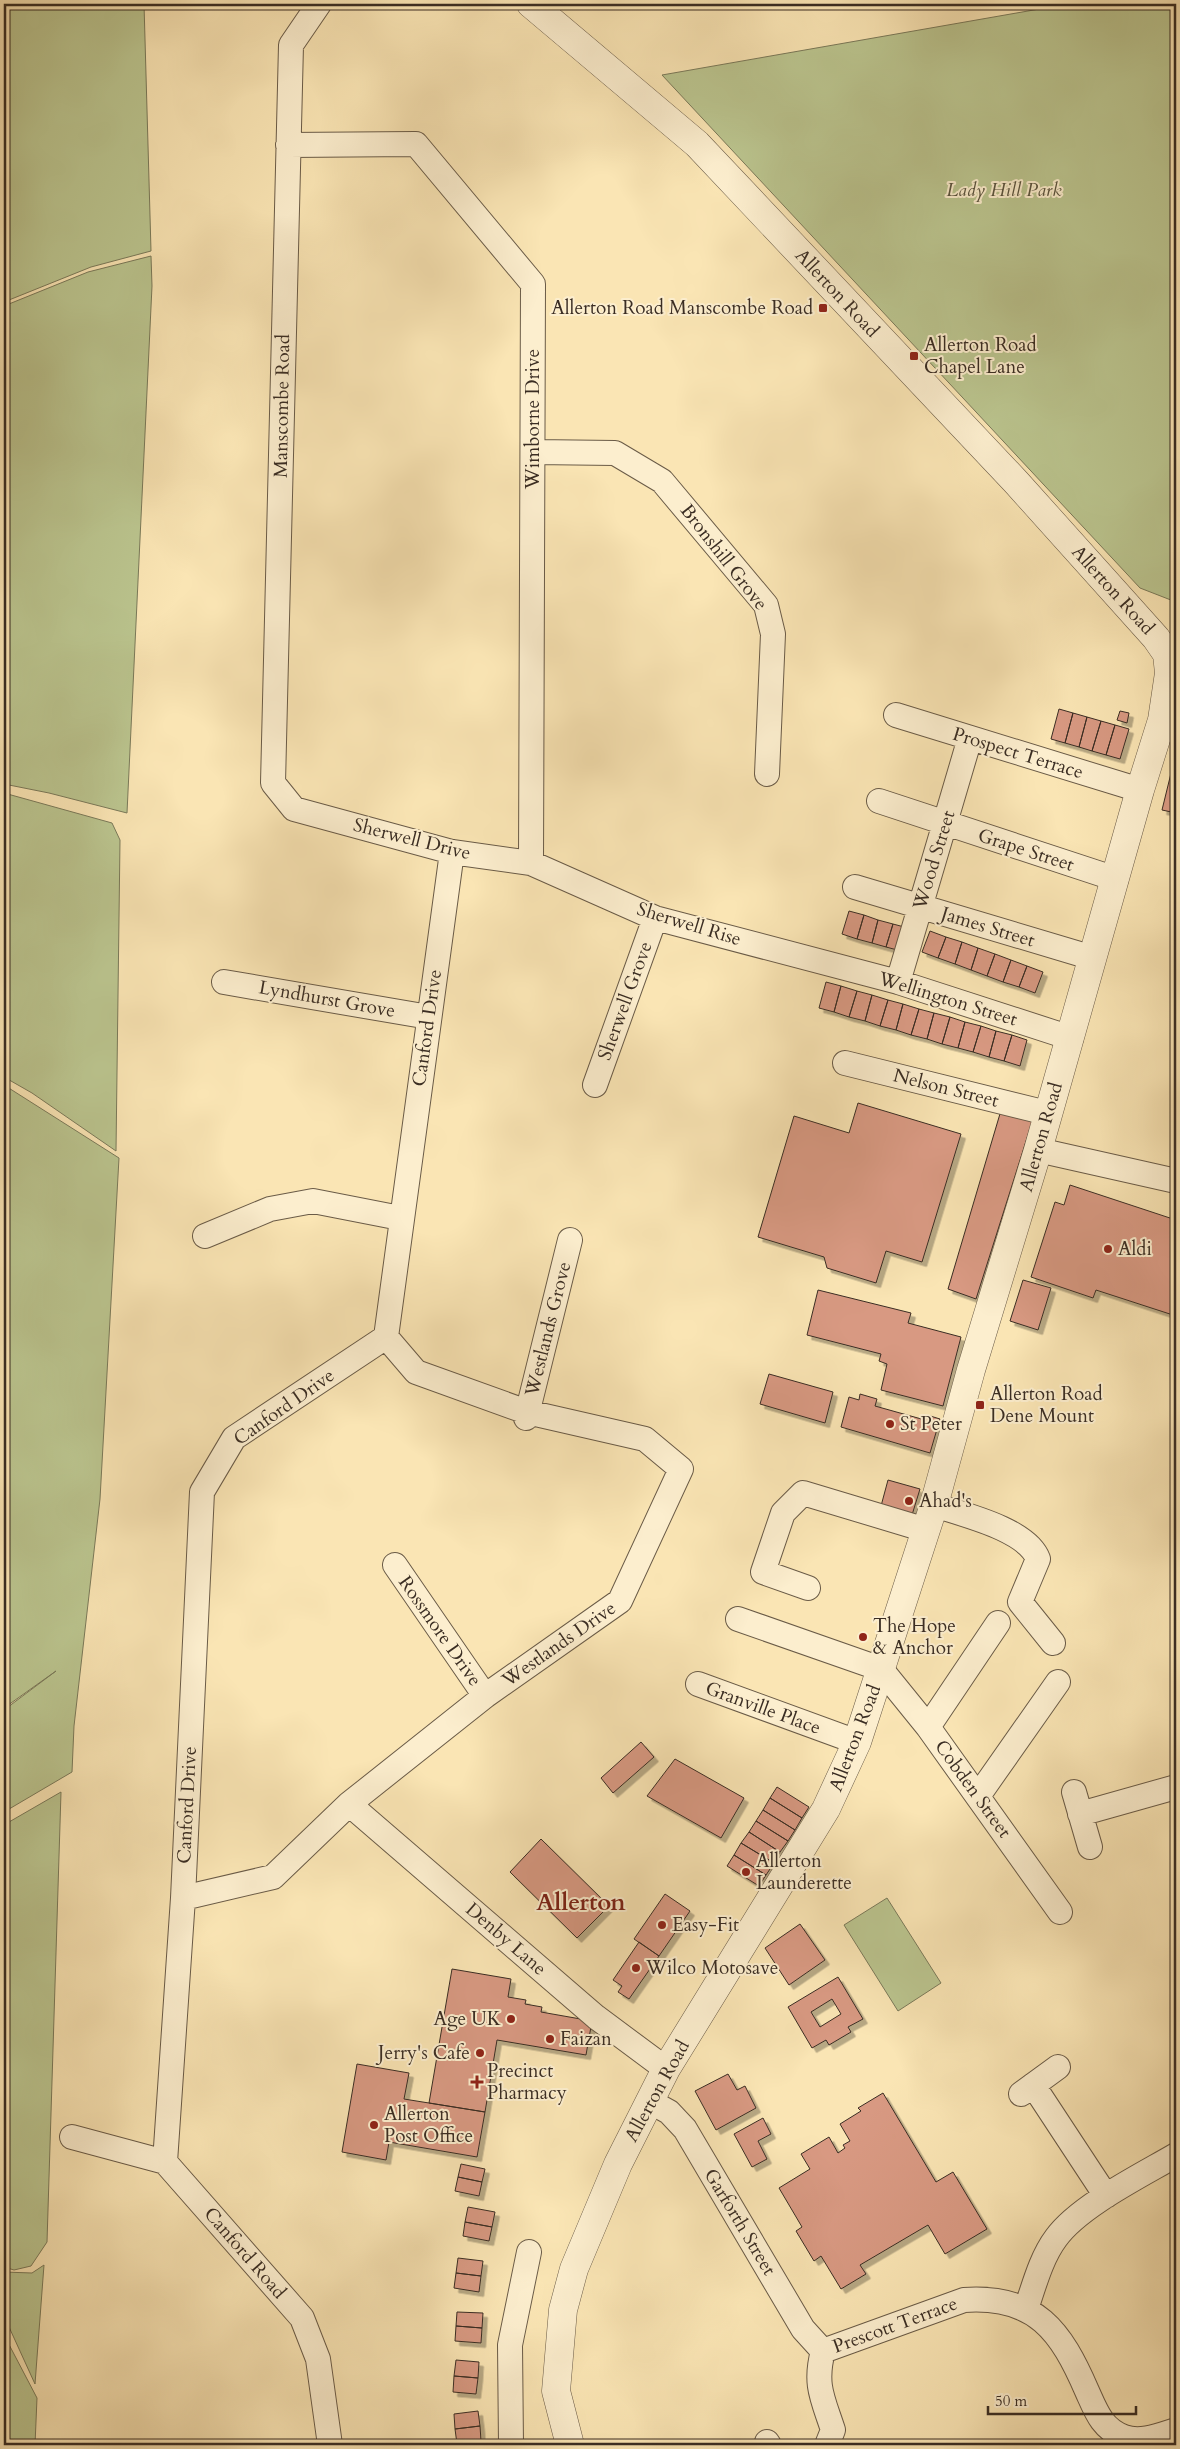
<svg xmlns="http://www.w3.org/2000/svg" width="1180" height="2449" font-family="Cardo,serif">
<style>
.green{fill:#bbc58f;stroke:#7a7959}
.building{fill:#d89982;stroke:#3a2d23;fill-rule:evenodd;filter:url(#shadow)}
.lines{fill:none;stroke-linecap:round;stroke-linejoin:round}
.minor-casing{stroke:#6a5b47;stroke-width:26}
.tertiary-casing{stroke:#6a5b47;stroke-width:29}
.minor{stroke:#fceece;stroke-width:24}
.tertiary{stroke:#fceece;stroke-width:28}
.poi-dot{fill:#8f2418;stroke:#fceece;stroke-width:2}
.labels{text-anchor:middle;dominant-baseline:central;stroke-width:4;stroke-linejoin:round;paint-order:stroke}
.park-label{font-size:19px;font-style:italic;fill:#5a533e;stroke:#fceece}
.street-label{font-size:19px;fill:#3a2d23;stroke:#fceece}
.poi-label{font-size:19px;fill:#3a2d23;stroke:#fceece;text-anchor:start}
.district-label{font-size:24px;font-weight:bold;fill:#7a1f14;stroke:#fceece}
</style>
<defs>
<filter id="shadow"><feDropShadow dx="4.5" dy="4.5" stdDeviation="0" flood-color="#0004"/></filter>
</defs>
<rect width="100%" height="100%" fill="#fae5b4"/>
<filter id="stains"><feTurbulence type="fractalNoise" baseFrequency=".004" numOctaves="4"/><feColorMatrix values="0 0 0 0 .2 0 0 0 0 .09 0 0 0 0 .02 0 0 0 .5 -.17"/></filter>
<radialGradient id="worn" r=".72"><stop offset=".6" stop-color="#630" stop-opacity="0"/><stop offset="1" stop-color="#630" stop-opacity=".3"/></radialGradient>
<path class="green" d="M 4,4 L 144,4 L 151,251 L 91,267 L 4,302 Z
M 1068,4 L 1176,4 L 1176,602 L 1140,588 L 662,75 Z
M 151,256 L 152,286 L 127,813 L 49,793 L 4,784 L 4,306 L 88,272 Z
M 4,793 L 112,823 L 120,840 L 116,1151 L 32,1093 L 4,1077 Z
M 4,1085 L 119,1158 L 100,1499 L 74,1726 L 72,1772 L 4,1812 L 4,1710 L 56,1671 L 4,1708 Z
M 61,1792 L 47,2242 L 31,2266 L 14,2270 L 4,2267 L 4,1822 L 9,1822 Z
M 887,1898 L 941,1983 L 898,2011 L 844,1925 Z
M 44,2265 L 35,2384 L 4,2316 L 4,2272 L 32,2273 Z
M 4,2335 L 37,2398 L 35,2445 L 4,2445 Z"/>
<path class="building" d="M 1059,709 L 1073,713 L 1065,743 L 1051,739 Z
M 1120,711 L 1129,713 L 1127,723 L 1117,720 Z
M 1073,713 L 1087,717 L 1079,747 L 1065,743 Z
M 1087,717 L 1101,721 L 1092,751 L 1079,747 Z
M 1101,721 L 1115,725 L 1106,755 L 1092,751 Z
M 1115,725 L 1129,729 L 1120,759 L 1106,755 Z
M 1173,765 L 1176,766 L 1176,813 L 1162,810 Z
M 849,911 L 864,915 L 857,939 L 842,934 Z
M 864,915 L 878,920 L 872,943 L 857,939 Z
M 878,920 L 893,924 L 886,947 L 872,943 Z
M 893,924 L 908,928 L 901,951 L 886,947 Z
M 930,931 L 946,937 L 938,958 L 922,952 Z
M 946,937 L 962,942 L 955,964 L 938,958 Z
M 962,942 L 978,948 L 971,970 L 955,964 Z
M 978,948 L 995,954 L 987,976 L 971,970 Z
M 995,954 L 1011,960 L 1003,982 L 987,976 Z
M 1011,960 L 1027,966 L 1019,987 L 1003,982 Z
M 1027,966 L 1043,972 L 1035,993 L 1019,987 Z
M 826,982 L 841,986 L 834,1012 L 819,1008 Z
M 841,986 L 857,991 L 849,1017 L 834,1012 Z
M 857,991 L 872,995 L 865,1021 L 849,1017 Z
M 872,995 L 888,1000 L 880,1026 L 865,1021 Z
M 888,1000 L 903,1004 L 896,1030 L 880,1026 Z
M 903,1004 L 919,1009 L 911,1035 L 896,1030 Z
M 919,1009 L 934,1013 L 927,1039 L 911,1035 Z
M 934,1013 L 950,1017 L 942,1044 L 927,1039 Z
M 950,1017 L 965,1022 L 958,1048 L 942,1044 Z
M 965,1022 L 981,1026 L 973,1052 L 958,1048 Z
M 981,1026 L 996,1031 L 989,1057 L 973,1052 Z
M 996,1031 L 1012,1035 L 1004,1061 L 989,1057 Z
M 1012,1035 L 1027,1040 L 1020,1066 L 1004,1061 Z
M 858,1103 L 961,1134 L 922,1262 L 886,1251 L 876,1283 L 827,1268 L 824,1257 L 758,1237 L 794,1116 L 849,1133 Z
M 1002,1107 L 1034,1116 L 976,1299 L 948,1289 Z
M 1070,1185 L 1176,1220 L 1176,1316 L 1096,1290 L 1093,1298 L 1031,1277 L 1055,1202 L 1064,1205 Z
M 1023,1280 L 1051,1288 L 1038,1330 L 1010,1321 Z
M 818,1290 L 911,1313 L 908,1323 L 961,1337 L 943,1406 L 881,1390 L 887,1364 L 879,1361 L 881,1354 L 807,1335 Z
M 769,1374 L 833,1392 L 825,1423 L 760,1404 Z
M 860,1394 L 877,1399 L 875,1406 L 925,1420 L 927,1415 L 940,1419 L 930,1453 L 841,1427 L 849,1397 L 859,1400 Z
M 888,1480 L 920,1489 L 912,1515 L 881,1506 Z
M 641,1742 L 654,1757 L 613,1793 L 601,1778 Z
M 675,1759 L 744,1798 L 721,1838 L 647,1796 Z
M 777,1787 L 809,1807 L 802,1818 L 770,1798 Z
M 770,1798 L 802,1818 L 795,1830 L 763,1810 Z
M 763,1810 L 795,1830 L 788,1841 L 756,1821 Z
M 756,1821 L 788,1841 L 780,1852 L 749,1832 Z
M 749,1832 L 780,1852 L 774,1863 L 741,1843 Z
M 541,1839 L 609,1906 L 577,1938 L 510,1872 Z
M 741,1843 L 774,1863 L 766,1875 L 734,1855 Z
M 734,1855 L 766,1875 L 759,1886 L 727,1866 Z
M 665,1894 L 690,1911 L 659,1956 L 634,1939 Z
M 800,1924 L 825,1960 L 789,1985 L 765,1948 Z
M 639,1942 L 659,1956 L 629,1999 L 618,1992 L 622,1986 L 613,1980 Z
M 452,1969 L 511,1979 L 508,1997 L 526,2000 L 525,2004 L 542,2007 L 541,2012 L 592,2021 L 586,2055 L 497,2040 L 485,2112 L 429,2103 Z
M 838,1977 L 863,2019 L 848,2027 L 851,2032 L 829,2045 L 826,2040 L 812,2048 L 788,2007 ZM 832,1999 L 841,2014 L 820,2027 L 811,2012 Z
M 357,2064 L 409,2073 L 404,2099 L 485,2112 L 477,2157 L 389,2142 L 386,2160 L 342,2152 Z
M 728,2074 L 737,2090 L 745,2086 L 756,2108 L 716,2130 L 695,2091 Z
M 883,2093 L 936,2182 L 953,2172 L 987,2229 L 945,2254 L 928,2225 L 860,2265 L 866,2274 L 841,2289 L 821,2256 L 814,2261 L 796,2231 L 802,2227 L 779,2188 L 810,2169 L 801,2154 L 829,2137 L 838,2153 L 845,2148 L 843,2145 L 850,2141 L 840,2124 L 861,2111 L 858,2108 Z
M 763,2118 L 771,2134 L 758,2141 L 767,2159 L 752,2167 L 734,2134 Z
M 461,2164 L 485,2169 L 482,2182 L 458,2177 Z
M 458,2177 L 482,2182 L 479,2196 L 455,2191 Z
M 468,2207 L 495,2212 L 492,2227 L 465,2222 Z
M 465,2222 L 492,2227 L 489,2241 L 463,2236 Z
M 458,2258 L 483,2261 L 481,2276 L 456,2273 Z
M 456,2273 L 481,2276 L 479,2292 L 454,2288 Z
M 457,2312 L 483,2313 L 482,2328 L 456,2326 Z
M 456,2326 L 482,2328 L 481,2343 L 455,2341 Z
M 456,2360 L 479,2362 L 478,2378 L 454,2376 Z
M 454,2376 L 478,2378 L 476,2394 L 453,2392 Z
M 478,2411 L 480,2426 L 455,2429 L 454,2414 Z
M 480,2426 L 481,2441 L 457,2444 L 455,2429 Z"/>
<g class="lines">
<g class="minor-casing">
<path id="minor" d="M 319,4 L 291,45 L 273,783 L 294,809 L 452,852 L 531,863 L 655,918 L 898,982 L 1071,1038
M 288,145 L 416,144 L 533,284 L 531,863
M 534,452 L 615,453 L 662,481 L 766,605 L 773,634 L 767,774
M 896,715 L 1140,790
M 879,801 L 1116,879
M 855,887 L 1093,958
M 224,982 L 429,1017
M 898,982 L 970,738
M 845,1063 L 1047,1113
M 595,1085 L 655,918
M 1038,1150 L 1176,1181
M 205,1236 L 270,1209 L 313,1201 L 400,1218
M 526,1418 L 570,1240
M 934,1505 C 961,1514 1027,1529 1038,1559 L 1020,1602 L 1053,1643
M 395,1565 L 485,1696
M 808,1588 L 763,1572 L 783,1513 L 803,1493 L 926,1530
M 738,1619 L 881,1669 L 928,1727 L 1060,1912
M 698,1684 L 857,1742
M 928,1727 L 998,1623
M 1074,1792 L 1090,1847
M 978,1796 L 1058,1682
M 349,1804 L 596,2017 L 666,2069
M 1080,1814 L 1176,1787
M 183,1898 L 273,1877 L 349,1804 L 485,1696 L 620,1601 L 681,1469 L 645,1439 L 527,1412 L 416,1372 L 386,1337
M 1033,2085 L 1106,2196
M 1021,2094 L 1058,2067
M 649,2101 L 669,2112 L 685,2129 L 803,2329 L 823,2351
M 72,2137 L 165,2162 L 302,2318 L 318,2359 L 330,2445
M 165,2162 L 183,1898 L 202,1492 L 234,1438 L 386,1337 L 452,852
M 1026,2309 C 1034,2286 1041,2258 1056,2238 C 1079,2206 1142,2175 1176,2155
M 823,2351 L 964,2300 C 1036,2295 1061,2331 1087,2391 C 1096,2411 1102,2429 1124,2437 C 1141,2443 1160,2435 1176,2430
M 823,2351 C 814,2385 823,2399 833,2430 L 827,2445
M 767,2442 L 769,2445
M 511,2445 L 510,2345 L 529,2252"/>
</g>
<g class="tertiary-casing">
<path id="tertiary" d="M 531,4 L 697,144 L 1016,482 L 1156,638 L 1167,654 L 1169,673 L 1162,720 L 1140,790 L 1038,1150 L 971,1370 L 934,1505 L 857,1742 L 826,1809 L 666,2069 L 618,2164 L 574,2269 L 563,2310 L 556,2391 L 570,2445"/>
</g>
<use href="#minor" class="minor"/>
<use href="#tertiary" class="tertiary"/>
</g>
<g class="poi-dot">
<rect x="818" y="303" width="10" height="10" rx="2.5"/>
<rect x="909" y="351" width="10" height="10" rx="2.5"/>
<circle cx="1108" cy="1249" r="5"/>
<rect x="975" y="1400" width="10" height="10" rx="2.5"/>
<circle cx="890" cy="1424" r="5"/>
<circle cx="909" cy="1501" r="5"/>
<circle cx="863" cy="1637" r="5"/>
<circle cx="746" cy="1872" r="5"/>
<circle cx="662" cy="1925" r="5"/>
<circle cx="636" cy="1968" r="5"/>
<circle cx="511" cy="2019" r="5"/>
<circle cx="550" cy="2039" r="5"/>
<circle cx="480" cy="2053" r="5"/>
<path d="M474.5 2074.5h5v5h5v5h-5v5h-5v-5h-5v-5h5z"/>
<circle cx="374" cy="2125" r="5"/>
</g>
<g class="labels">
<g class="park-label">
<text x="1004" y="190">Lady Hill Park</text>
</g>
<g class="street-label">
<text transform="translate(837 293) rotate(47)">Allerton Road</text>
<text transform="translate(282 406) rotate(-89)">Manscombe Road</text>
<text transform="translate(533 419) rotate(-90)">Wimborne Drive</text>
<text transform="translate(724 557) rotate(52)">Bronshill Grove</text>
<text transform="translate(1113 590) rotate(48)">Allerton Road</text>
<text transform="translate(1018 753) rotate(17)">Prospect Terrace</text>
<text transform="translate(412 839) rotate(14)">Sherwell Drive</text>
<text transform="translate(1026 850) rotate(18)">Grape Street</text>
<text transform="translate(934 860) rotate(-73)">Wood Street</text>
<text transform="translate(689 924) rotate(17)">Sherwell Rise</text>
<text transform="translate(988 927) rotate(17)">James Street</text>
<text transform="translate(327 999) rotate(10)">Lyndhurst Grove</text>
<text transform="translate(948 999) rotate(17)">Wellington Street</text>
<text transform="translate(625 1001) rotate(-70)">Sherwell Grove</text>
<text transform="translate(427 1028) rotate(-82)">Canford Drive</text>
<text transform="translate(946 1088) rotate(14)">Nelson Street</text>
<text transform="translate(1041 1137) rotate(-74)">Allerton Road</text>
<text transform="translate(548 1329) rotate(-76)">Westlands Grove</text>
<text transform="translate(284 1407) rotate(-35)">Canford Drive</text>
<text transform="translate(440 1631) rotate(55)">Rossmore Drive</text>
<text transform="translate(559 1644) rotate(-35)">Westlands Drive</text>
<text transform="translate(763 1708) rotate(20)">Granville Place</text>
<text transform="translate(855 1738) rotate(-69)">Allerton Road</text>
<text transform="translate(973 1789) rotate(54)">Cobden Street</text>
<text transform="translate(187 1805) rotate(-87)">Canford Drive</text>
<text transform="translate(506 1939) rotate(41)">Denby Lane</text>
<text transform="translate(657 2091) rotate(-61)">Allerton Road</text>
<text transform="translate(740 2222) rotate(59)">Garforth Street</text>
<text transform="translate(245 2253) rotate(49)">Canford Road</text>
<text transform="translate(895 2325) rotate(-20)">Prescott Terrace</text>
</g>
<g class="poi-label">
<text x="813" y="308" text-anchor="end">Allerton Road Manscombe Road</text>
<text x="924" y="345">Allerton Road<tspan x="924" dy="22">Chapel Lane</tspan></text>
<text x="1118" y="1249">Aldi</text>
<text x="990" y="1394">Allerton Road<tspan x="990" dy="22">Dene Mount</tspan></text>
<text x="900" y="1424">St Peter</text>
<text x="919" y="1501">Ahad's</text>
<text x="873" y="1626">The Hope<tspan x="873" dy="22">&amp; Anchor</tspan></text>
<text x="756" y="1861">Allerton<tspan x="756" dy="22">Launderette</tspan></text>
<text x="672" y="1925">Easy-Fit</text>
<text x="646" y="1968">Wilco Motosave</text>
<text x="501" y="2019" text-anchor="end">Age UK</text>
<text x="560" y="2039">Faizan</text>
<text x="470" y="2053" text-anchor="end">Jerry's Cafe</text>
<text x="487" y="2071">Precinct<tspan x="487" dy="22">Pharmacy</tspan></text>
<text x="384" y="2114">Allerton<tspan x="384" dy="22">Post Office</tspan></text>
</g>
<g class="district-label">
<text x="581" y="1902">Allerton</text>
</g>
</g>
<rect width="1180" height="2449" fill="none" stroke="#fae5b4" stroke-width="20"/>
<rect x="5" y="5" width="1170" height="2439" fill="none" stroke="#3a2d23" stroke-width="2.5"/>
<rect x="10" y="10" width="1160" height="2429" fill="none" stroke="#3a2d23"/>
<path d="M988 2406v8h148v-8" fill="none" stroke="#3a2d23" stroke-width="2.5"/>
<text x="995" y="2406" font-size="15" fill="#3a2d23" stroke="#fceece" stroke-width="4" paint-order="stroke">50 m</text>
<rect width="100%" height="100%" filter="url(#stains)"/>
<rect width="100%" height="100%" fill="url(#worn)"/>
</svg>
